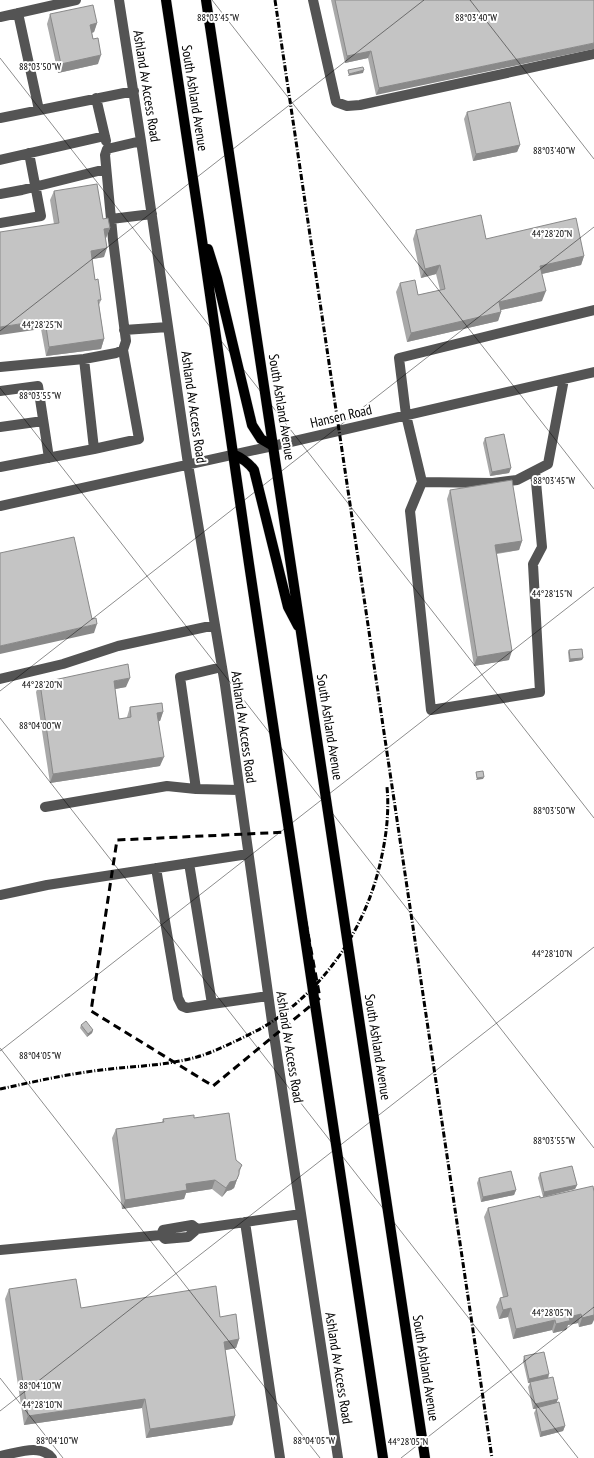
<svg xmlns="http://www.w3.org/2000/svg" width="594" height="1458" font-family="'PT Sans Narrow',sans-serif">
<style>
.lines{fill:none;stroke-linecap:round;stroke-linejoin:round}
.major-casing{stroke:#dbdbdb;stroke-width:11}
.minor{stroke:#545454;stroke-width:10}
.major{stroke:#000;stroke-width:10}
.rail{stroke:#000;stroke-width:3;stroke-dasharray:6 2 1 2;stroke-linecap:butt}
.wall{fill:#a9a9a9}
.shaded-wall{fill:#898989}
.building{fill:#c4c4c4;stroke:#898989}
.marked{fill:none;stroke:#000;stroke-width:3;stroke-dasharray:8 5;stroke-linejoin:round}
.ticks{fill:none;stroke:#000;stroke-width:1;stroke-opacity:0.45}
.labels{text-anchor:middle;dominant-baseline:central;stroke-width:4;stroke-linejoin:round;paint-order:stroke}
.street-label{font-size:14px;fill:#000;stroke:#fff}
.ticks-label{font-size:10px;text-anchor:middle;fill:#000;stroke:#fff;stroke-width:4;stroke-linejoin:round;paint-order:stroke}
</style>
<rect width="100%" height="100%" fill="#fff"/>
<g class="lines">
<g class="major-casing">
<path id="major" d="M 166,0 L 199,219 L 249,564 L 383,1458
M 206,0 L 425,1458
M 208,249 L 217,278 L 252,425 L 261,439 L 273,446
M 233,454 C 242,458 248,462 254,470 L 288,607 L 298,626"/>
</g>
<path class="minor" d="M 119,0 L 141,141 L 188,464 L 225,685 L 272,1022 L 338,1458
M 313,0 L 336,102 L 347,106 L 360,105 L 594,54
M 18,13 L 39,110
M 0,17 L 76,0
M 96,98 L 106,141
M 0,118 L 134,91
M 0,160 L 105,136
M 0,194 L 22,190 L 106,169
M 111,219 L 152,214
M 0,223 L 41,216 L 29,153
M 124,330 L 168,327
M 0,367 L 84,359 L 116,353 L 123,350 L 126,341 L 113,240 L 105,155 L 107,149 L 141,141
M 564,379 L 548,464 L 517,480 L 493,483 L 422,482 L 406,415 L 399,358 L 594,310
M 0,391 L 38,386 L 49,458
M 0,427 L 43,421
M 94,449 L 139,439 L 123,350
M 0,467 L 94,449 L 84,359
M 422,482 L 410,511 L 431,710 L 540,692 L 533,564 L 542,547 L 535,471
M 0,506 L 273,446 L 594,372
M 0,679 L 63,664 L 118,646 L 215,625
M 196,789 L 180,677 L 222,667
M 45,807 L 167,786 L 196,789 L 239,790
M 189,863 L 212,1004 L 268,996
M 156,868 L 178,998 L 182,1006 L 187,1008 L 212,1004
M 0,895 L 47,885 L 248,854
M 245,1222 L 280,1458
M 197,1229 L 192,1225 L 163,1230 L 161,1235 L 165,1239 L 188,1237 L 197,1229 L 301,1214
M 0,1250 L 161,1235
M 0,1456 C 17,1453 40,1443 52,1458"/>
<use href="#major" class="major"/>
<path class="rail" d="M 275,0 L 492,1458
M 0,1089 C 33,1082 67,1074 101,1070 C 133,1066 165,1066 197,1057 C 211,1053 225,1046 238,1040 C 250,1034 263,1028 273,1021 C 332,981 370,920 383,850 C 387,830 389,808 387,787"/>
</g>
<path class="wall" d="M 331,0 L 594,0 L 376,95 L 368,58 L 345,63 Z
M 50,14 L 97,23 L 94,32 L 92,33 L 98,64 L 58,73 L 47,24 Z
M 467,112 L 520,145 L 517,152 L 473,161 L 464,119 Z
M 54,191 L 103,219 L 110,228 L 106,238 L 104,257 L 92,259 L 95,280 L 101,300 L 99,305 L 104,339 L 101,349 L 46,356 L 41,329 L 54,224 L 50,200 Z
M 416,230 L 486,239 L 584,256 L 581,265 L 542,274 L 542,301 L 501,310 L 501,312 L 498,321 L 407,342 L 396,292 L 400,283 L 418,295 L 440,290 L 436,274 L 421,278 L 413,239 Z
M 485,438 L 511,468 L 509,473 L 490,476 L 483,443 Z
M 450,490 L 522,541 L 519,550 L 497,554 L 509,660 L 474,666 L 447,499 Z
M 569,650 L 582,660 L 569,662 L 568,652 Z
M 40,683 L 126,687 L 115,689 L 119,719 L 127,718 L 127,717 L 130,707 L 163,712 L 160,721 L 158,721 L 160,766 L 50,783 L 36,692 Z
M 81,1025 L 93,1030 L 92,1033 L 87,1037 L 80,1028 Z
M 194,1118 L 236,1160 L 242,1165 L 234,1188 L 231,1190 L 227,1191 L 222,1197 L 212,1189 L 186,1193 L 184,1199 L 122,1209 L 112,1138 L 116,1129 L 162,1122 L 163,1119 Z
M 540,1173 L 577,1185 L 575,1189 L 543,1197 L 538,1178 Z
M 479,1178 L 516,1190 L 514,1195 L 481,1202 L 477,1183 Z
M 540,1198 L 592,1324 L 579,1327 L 578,1323 L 568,1325 L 566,1330 L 565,1330 L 553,1333 L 552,1330 L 513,1339 L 508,1317 L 499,1319 L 496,1307 L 500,1298 L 503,1297 L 484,1217 L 488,1208 Z
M 9,1289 L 81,1308 L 220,1317 L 239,1339 L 236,1348 L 225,1350 L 235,1416 L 232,1425 L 146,1438 L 142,1408 L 24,1425 L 5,1299 Z
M 524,1356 L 548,1378 L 558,1399 L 556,1403 L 565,1426 L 563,1431 L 540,1437 L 534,1413 L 536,1409 L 533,1409 L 528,1387 L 530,1383 L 528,1383 L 523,1361 Z"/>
<path class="shaded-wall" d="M 97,23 L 94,32 L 87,34 L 90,25 Z
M 594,43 L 594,49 L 376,95 L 379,88 Z
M 371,51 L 368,58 L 345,63 L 347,56 Z
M 101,55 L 98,64 L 58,73 L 61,64 Z
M 364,70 L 363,73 L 348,76 L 349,74 Z
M 520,145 L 517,152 L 473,161 L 476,154 Z
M 110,228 L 106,238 L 101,238 L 104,229 Z
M 107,248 L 104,257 L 88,260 L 91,251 Z
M 584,256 L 581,265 L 537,275 L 540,266 Z
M 440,265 L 436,274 L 421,278 L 425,269 Z
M 546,291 L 542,301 L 496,311 L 499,302 Z
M 501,312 L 498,321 L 407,342 L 411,333 Z
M 45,320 L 41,329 L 0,335 L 0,327 Z
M 104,339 L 101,349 L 46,356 L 49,347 Z
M 511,468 L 509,473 L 490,476 L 492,472 Z
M 522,541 L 519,550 L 492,554 L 495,545 Z
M 97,624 L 94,633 L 0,654 L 0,646 Z
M 512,651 L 509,660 L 474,666 L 477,657 Z
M 583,658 L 582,660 L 569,662 L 570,659 Z
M 130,678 L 126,687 L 110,690 L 114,681 Z
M 163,712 L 160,721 L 154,722 L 157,713 Z
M 164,757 L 160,766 L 50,783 L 53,774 Z
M 484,777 L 483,779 L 476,780 L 477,778 Z
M 93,1030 L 92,1033 L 87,1037 L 88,1034 Z
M 239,1174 L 234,1188 L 231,1190 L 227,1191 L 222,1197 L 226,1188 L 230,1182 Z
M 215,1180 L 212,1189 L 186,1193 L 184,1199 L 122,1209 L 125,1200 L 186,1184 Z
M 577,1185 L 575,1189 L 543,1197 L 544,1192 Z
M 516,1190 L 514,1195 L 481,1202 L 483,1197 Z
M 511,1308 L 508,1317 L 499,1319 L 503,1310 Z
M 594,1313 L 594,1320 L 592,1324 L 579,1327 L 582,1318 Z
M 581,1314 L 578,1323 L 568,1325 L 566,1330 L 553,1333 L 556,1324 L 569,1317 Z
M 555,1320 L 552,1330 L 513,1339 L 516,1329 Z
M 239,1339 L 236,1348 L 221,1351 L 224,1342 Z
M 549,1374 L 548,1379 L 528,1383 L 529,1379 Z
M 145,1399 L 142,1408 L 24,1425 L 28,1416 Z
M 558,1399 L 556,1404 L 533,1409 L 535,1404 Z
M 235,1416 L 232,1425 L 146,1438 L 150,1429 Z
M 565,1426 L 563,1431 L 540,1437 L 541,1432 Z"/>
<path class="building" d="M 335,0 L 594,0 L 594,43 L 379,88 L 371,51 L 347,56 Z
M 93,5 L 97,23 L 90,25 L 93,39 L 98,38 L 101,55 L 61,64 L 50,14 Z
M 363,67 L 364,70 L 349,74 L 348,70 Z
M 510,102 L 520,145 L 476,154 L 467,112 Z
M 97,184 L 103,219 L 108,218 L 110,228 L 104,229 L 107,248 L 91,251 L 95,280 L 98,279 L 101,300 L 98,300 L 104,339 L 49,347 L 45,320 L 0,327 L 0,232 L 59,223 L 54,191 Z
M 481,215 L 486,239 L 576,218 L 584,256 L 540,266 L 546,291 L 499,302 L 501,312 L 411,333 L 400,283 L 415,280 L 418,295 L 445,289 L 440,265 L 425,269 L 416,230 Z
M 504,434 L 511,468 L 492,472 L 485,438 Z
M 512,480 L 522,541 L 495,545 L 512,651 L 477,657 L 450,490 Z
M 74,537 L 92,619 L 96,618 L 97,624 L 0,646 L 0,553 Z
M 582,649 L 583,658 L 570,659 L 569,650 Z
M 128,664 L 130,678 L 114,681 L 119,719 L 131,717 L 130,707 L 162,703 L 163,712 L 157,713 L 164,757 L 53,774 L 40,683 Z
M 483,771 L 484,777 L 477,778 L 476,772 Z
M 86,1021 L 93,1030 L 88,1034 L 81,1025 Z
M 229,1113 L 236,1160 L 242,1165 L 239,1170 L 239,1174 L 237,1179 L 235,1181 L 230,1182 L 226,1188 L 215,1180 L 186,1184 L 187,1190 L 125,1200 L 116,1129 L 164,1122 L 163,1119 L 194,1115 L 194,1118 Z
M 572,1166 L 577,1185 L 544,1192 L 540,1173 Z
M 511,1171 L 516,1190 L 483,1197 L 479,1178 Z
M 593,1186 L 594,1192 L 594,1315 L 582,1318 L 581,1314 L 569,1317 L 570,1321 L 568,1321 L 556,1324 L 555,1320 L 516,1329 L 511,1308 L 503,1310 L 500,1298 L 508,1296 L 488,1208 L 540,1196 L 540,1198 Z
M 76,1279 L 81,1308 L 216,1286 L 220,1317 L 236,1314 L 239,1339 L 224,1342 L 235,1416 L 150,1429 L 145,1399 L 28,1416 L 9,1289 Z
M 544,1352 L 549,1374 L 529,1379 L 524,1356 Z
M 553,1377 L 558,1399 L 535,1404 L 530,1382 Z
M 559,1402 L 565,1426 L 541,1432 L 536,1408 Z"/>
<path class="marked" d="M 289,832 L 320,998 L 213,1086 L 91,1011 L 117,840 Z"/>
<path class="ticks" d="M 212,0 L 594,489M 470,0 L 594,159M 0,58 L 594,818M 0,331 L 424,0M 0,388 L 594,1148M 0,691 L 594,227M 0,718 L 578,1458M 0,1048 L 320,1458M 0,1051 L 594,587M 0,1378 L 63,1458M 0,1411 L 594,947M 401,1458 L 594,1307"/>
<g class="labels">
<g class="street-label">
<text transform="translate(147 86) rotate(81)">Ashland Av Access Road</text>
<text transform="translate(195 98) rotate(81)">South Ashland Avenue</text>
<text transform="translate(194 407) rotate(82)">Ashland Av Access Road</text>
<text transform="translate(282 407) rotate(81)">South Ashland Avenue</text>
<text transform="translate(341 416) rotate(-13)">Hansen Road</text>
<text transform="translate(244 727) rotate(82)">Ashland Av Access Road</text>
<text transform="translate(330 727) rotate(81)">South Ashland Avenue</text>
<text transform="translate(290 1047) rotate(81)">Ashland Av Access Road</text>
<text transform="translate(378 1047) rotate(81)">South Ashland Avenue</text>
<text transform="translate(339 1368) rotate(81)">Ashland Av Access Road</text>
<text transform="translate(426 1368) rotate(81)">South Ashland Avenue</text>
</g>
</g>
<g class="ticks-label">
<text x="218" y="21">88°03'45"W</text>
<text x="476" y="21">88°03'40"W</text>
<text x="40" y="70">88°03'50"W</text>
<text x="554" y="154">88°03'40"W</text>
<text x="552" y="237">44°28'20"N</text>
<text x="42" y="328">44°28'25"N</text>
<text x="40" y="399">88°03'55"W</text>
<text x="554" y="484">88°03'45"W</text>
<text x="552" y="597">44°28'15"N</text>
<text x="42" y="688">44°28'20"N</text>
<text x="40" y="729">88°04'00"W</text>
<text x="554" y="814">88°03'50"W</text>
<text x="552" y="957">44°28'10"N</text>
<text x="40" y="1059">88°04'05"W</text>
<text x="554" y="1144">88°03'55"W</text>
<text x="552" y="1316">44°28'05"N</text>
<text x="40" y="1389">88°04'10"W</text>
<text x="42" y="1408">44°28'10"N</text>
<text x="57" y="1444">88°04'10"W</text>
<text x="314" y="1444">88°04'05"W</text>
<text x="408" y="1445">44°28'05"N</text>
</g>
</svg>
